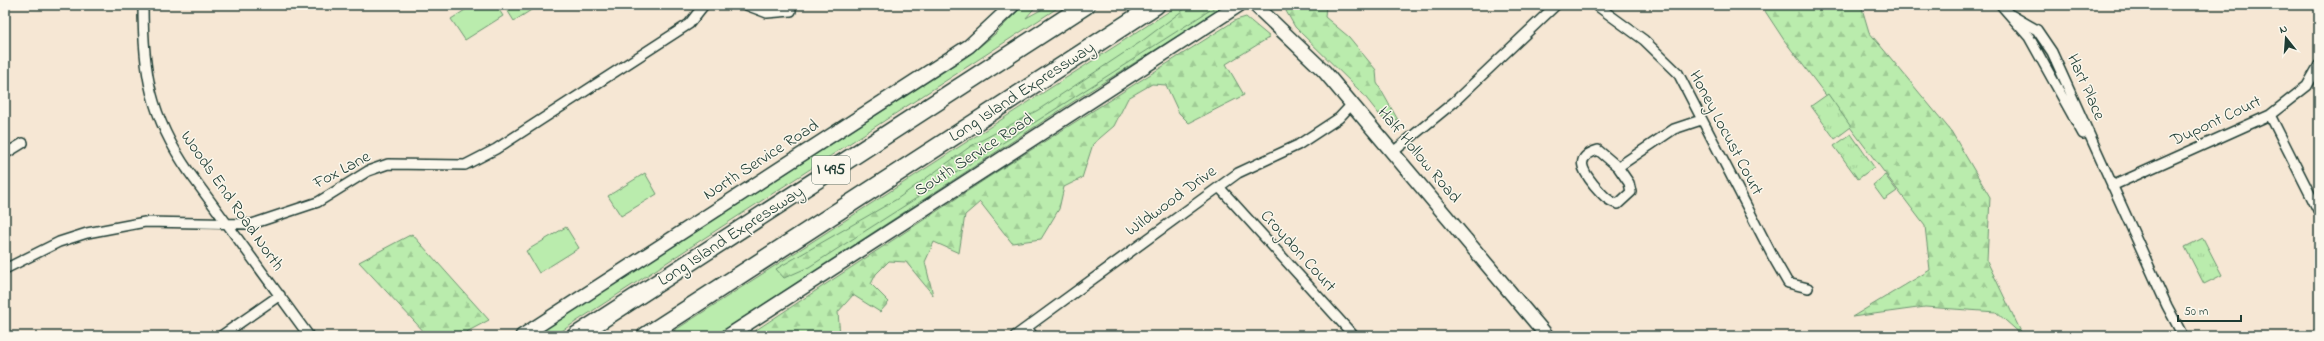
<svg xmlns="http://www.w3.org/2000/svg" width="2324" height="341" font-family="'Indie Flower',sans-serif">
<style>
.grass{fill:#baecad;stroke:#6c9470}
.forest{fill:url(#forest-firs);stroke:#6c9470}
.park{fill:url(#park-tufts);stroke:#6c9470}
.lines{fill:none;stroke-linecap:round;stroke-linejoin:round}
.street-casing{stroke:#1f3d34;stroke-width:12}
.secondary-casing{stroke:#1f3d34;stroke-width:16}
.highway-casing{stroke:#1f3d34;stroke-width:20}
.street{stroke:#fbf7ec;stroke-width:9}
.secondary{stroke:#fbf7ec;stroke-width:13}
.highway{stroke:#fbf7ec;stroke-width:17}
.labels{text-anchor:middle;dominant-baseline:central;stroke-width:3;stroke-linejoin:round;paint-order:stroke}
.shield{fill:#fbf7ec;stroke:#61756b;stroke-width:1}
.shield-label{font-size:16px;font-weight:bold;fill:#1f3d34}
.street-label{font-size:17px;fill:#1f3d34;stroke:#fbf7ec}
</style>
<defs>
<pattern id="forest-firs" width="22" height="20" patternUnits="userSpaceOnUse"><rect width="22" height="20" fill="#baecad"/><path d="M5 1l3.5 6h-7zM16 11l3.5 6h-7z" fill="#9fcb95"/></pattern>
<pattern id="park-tufts" width="24" height="20" patternUnits="userSpaceOnUse"><rect width="24" height="20" fill="#baecad"/><path d="M3 7l-1-3M5 7V3M7 7l1-3M15 17l-1-3M17 17v-4M19 17l1-3" fill="none" stroke="#9fcb95"/></pattern>
</defs>
<rect width="100%" height="100%" fill="#f6e7d4"/>
<filter id="ink" filterUnits="userSpaceOnUse"><feTurbulence type="fractalNoise" baseFrequency=".025" numOctaves="2"/><feDisplacementMap in="SourceGraphic" scale="8" xChannelSelector="R" yChannelSelector="G"/><feConvolveMatrix kernelMatrix="1 2 1 2 8 2 1 2 1" color-interpolation-filters="sRGB"/></filter>
<g filter="url(#ink)">
<path class="grass" d="M 473,5 L 496,5 L 503,16 L 465,40 L 451,19 Z
M 504,5 L 539,5 L 514,21 Z
M 1024,5 L 1037,5 L 1026,18 L 1050,5 L 1062,5 L 554,336 L 534,336 L 968,56 L 995,34 Z
M 1179,5 L 1227,5 L 1088,92 L 715,336 L 666,336 Z
M 645,173 L 657,194 L 621,216 L 608,196 Z
M 1885,175 L 1897,191 L 1884,200 L 1873,185 Z
M 566,227 L 579,248 L 539,273 L 526,251 Z"/>
<path class="forest" d="M 1190,5 L 1218,5 L 809,267 L 784,278 L 776,269 L 897,199 L 971,146 L 1038,110 L 1142,41 Z
M 1291,5 L 1326,5 L 1325,17 L 1349,37 L 1376,70 L 1377,83 L 1398,120 L 1382,118 L 1363,94 L 1295,27 L 1286,11 Z
M 1761,5 L 1861,5 L 1869,32 L 1951,131 L 1990,197 L 1987,261 L 2023,336 L 1996,312 L 1925,307 L 1852,317 L 1930,270 L 1925,226 L 1784,40 Z
M 1246,17 L 1270,37 L 1226,64 L 1244,95 L 1189,123 L 1179,113 L 1166,85 L 1152,84 L 1128,98 L 1114,126 L 1093,144 L 1082,178 L 1064,187 L 1059,209 L 1041,239 L 1012,243 L 980,202 L 965,215 L 959,253 L 934,242 L 925,262 L 933,295 L 906,262 L 889,261 L 876,274 L 871,284 L 889,302 L 880,312 L 853,295 L 838,312 L 840,336 L 747,336 L 1001,169 L 1236,20 Z
M 412,234 L 489,320 L 459,336 L 428,336 L 359,262 Z"/>
<path class="park" d="M 1828,94 L 1851,127 L 1835,139 L 1811,106 Z
M 1851,134 L 1874,167 L 1858,179 L 1834,146 Z
M 2203,238 L 2222,275 L 2204,284 L 2185,247 Z"/>
<g class="lines">
<g class="street-casing">
<path id="street" d="M 143,5 C 143,72 150,116 189,172 L 309,336
M 746,5 L 767,13 L 791,11
M 1596,5 L 1644,40 L 1678,73 L 1773,257 L 1788,283 L 1808,288
M 2001,5 L 2029,37 L 2083,134
M 2011,15 L 2037,30 L 2052,52 L 2167,306 L 2183,336
M 2270,115 L 2319,212
M 1393,152 L 1454,102 L 1556,5
M 5,154 L 23,143
M 1618,167 L 1629,183 L 1631,192 L 1618,204 C 1607,201 1602,194 1594,185 C 1582,170 1574,157 1598,150 L 1618,167 L 1674,129 L 1701,120
M 2112,186 L 2270,115 L 2307,86 L 2319,65
M 1219,187 L 1354,336
M 5,269 L 59,242 L 87,233 L 145,222 L 252,224 L 318,202 L 368,171 L 388,164 L 465,165 L 496,149 L 689,24 L 704,5
M 1027,328 L 1033,336
M 221,336 L 280,295
M 1015,336 L 1238,173 L 1298,145 L 1339,118 L 1352,104"/>
</g>
<g class="secondary-casing">
<path id="secondary" d="M 1255,5 L 1324,71 L 1547,336
M 522,336 L 969,46 L 1013,5
M 728,336 L 1239,5"/>
</g>
<g class="highway-casing">
<path id="highway" d="M 576,336 L 1086,5
M 646,336 L 1156,5"/>
</g>
<use href="#street" class="street"/>
<use href="#secondary" class="secondary"/>
<use href="#highway" class="highway"/>
</g>
</g>
<g class="labels">
<rect class="shield" x="812" y="156" width="38" height="28" rx="3"/>
<g class="shield-label">
<text x="831" y="170">I 495</text>
</g>
<g class="street-label">
<text transform="translate(2086 87) rotate(66)">Hart Place</text>
<text transform="translate(1022 92) rotate(-33)">Long Island Expressway</text>
<text transform="translate(2216 121) rotate(-25)">Dupont Court</text>
<text transform="translate(1726 133) rotate(62)">Honey Locust Court</text>
<text transform="translate(974 155) rotate(-33)">South Service Road</text>
<text transform="translate(1419 155) rotate(50)">Half Hollow Road</text>
<text transform="translate(761 160) rotate(-33)">North Service Road</text>
<text transform="translate(342 170) rotate(-28)">Fox Lane</text>
<text transform="translate(232 201) rotate(55)">Woods End Road North</text>
<text transform="translate(1171 201) rotate(-36)">Wildwood Drive</text>
<text transform="translate(731 236) rotate(-33)">Long Island Expressway</text>
<text transform="translate(1298 251) rotate(48)">Croydon Court</text>
</g>
</g>
<rect width="2324" height="341" fill="none" stroke="#fbf7ec" stroke-width="20"/>
<rect x="10" y="10" width="2304" height="321" fill="none" stroke="#1f3d34" stroke-width="1.5" filter="url(#ink)"/>
<g transform="translate(2286 38) rotate(343)" stroke="#fbf7ec" stroke-width="3" paint-order="stroke">
<path d="M0-3L7 15L0 10L-7 15Z" fill="#1f3d34"/>
<text y="-6" font-size="11" font-weight="bold" text-anchor="middle" fill="#1f3d34">N</text>
</g>
<path d="M2178 315v6h63v-6" fill="none" stroke="#1f3d34" stroke-width="2"/>
<text x="2184" y="315" font-size="12" fill="#1f3d34" stroke="#fbf7ec" stroke-width="3" paint-order="stroke">50 m</text>
</svg>
